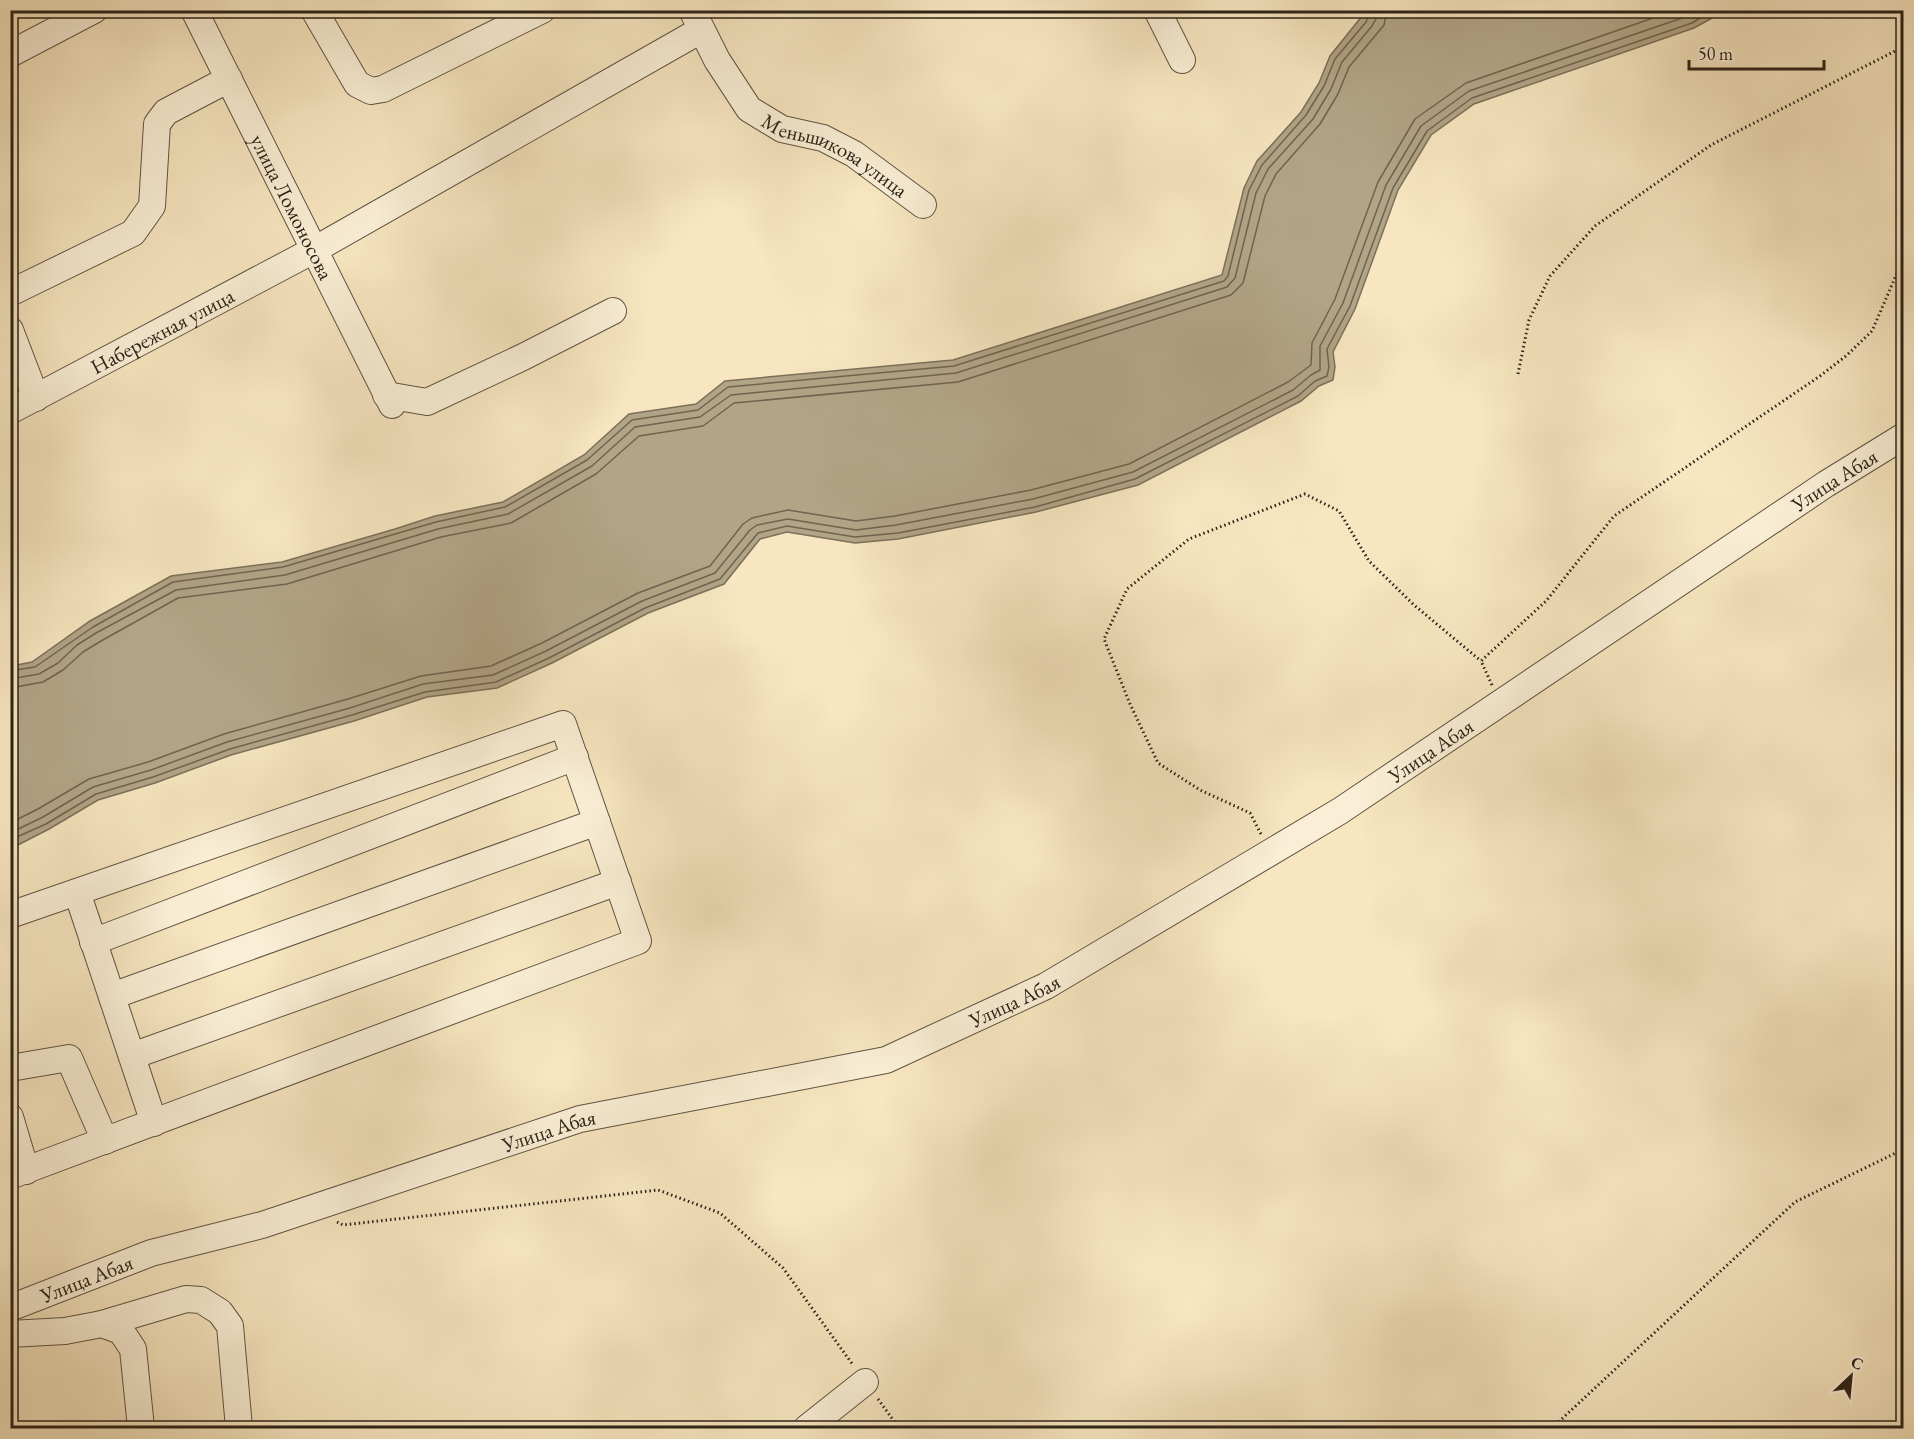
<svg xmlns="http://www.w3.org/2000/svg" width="1914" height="1439" font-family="'EB Garamond',serif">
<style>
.water{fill:#b2a487;stroke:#7c705b;stroke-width:1.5}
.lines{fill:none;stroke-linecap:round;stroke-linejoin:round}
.shore{stroke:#6f6450;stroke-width:1.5}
.minor-casing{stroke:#5f5443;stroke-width:28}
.path{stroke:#2c2319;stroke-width:3;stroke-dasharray:1.5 3;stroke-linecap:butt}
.minor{stroke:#faefd6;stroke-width:26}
.labels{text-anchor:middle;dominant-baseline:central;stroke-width:5;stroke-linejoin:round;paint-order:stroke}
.street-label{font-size:21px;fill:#2c2319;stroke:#faefd6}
</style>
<rect width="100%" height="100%" fill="#f7e6c0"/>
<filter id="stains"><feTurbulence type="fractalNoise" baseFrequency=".00333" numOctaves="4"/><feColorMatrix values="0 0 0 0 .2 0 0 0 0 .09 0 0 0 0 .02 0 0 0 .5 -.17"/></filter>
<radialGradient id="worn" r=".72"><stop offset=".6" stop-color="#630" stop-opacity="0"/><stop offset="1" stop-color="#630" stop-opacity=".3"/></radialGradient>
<path class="water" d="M 1366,11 L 1725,11 L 1694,28 L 1474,104 L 1431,135 L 1398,190 L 1355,309 L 1333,352 L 1335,367 L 1333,380 L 1319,386 L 1301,401 L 1138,485 L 1036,512 L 898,539 L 855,543 L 787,532 L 760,539 L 724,584 L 648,613 L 552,663 L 497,688 L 427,697 L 354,721 L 231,755 L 155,783 L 98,800 L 49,829 L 16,846 L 11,847 L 11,666 L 32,662 L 90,621 L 171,576 L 282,562 L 395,529 L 435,516 L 503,502 L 584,455 L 629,414 L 696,404 L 725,381 L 953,360 L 1222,275 L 1244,188 L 1257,161 L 1301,112 L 1319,83 L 1330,56 Z"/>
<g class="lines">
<path class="shore" d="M 10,671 L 35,667 L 93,627 L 173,582 L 283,567 L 436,522 L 505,507 L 587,460 L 632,420 L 698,410 L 728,387 L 954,366 L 1224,281 L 1228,276 L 1249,190 L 1262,165 L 1306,115 L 1324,86 L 1335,59 L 1366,22 L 1371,10
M 10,679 L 39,674 L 58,663 L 77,645 L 96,633 L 176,590 L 285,575 L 438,529 L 508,514 L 592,466 L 635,427 L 700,417 L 731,395 L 956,373 L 1227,287 L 1235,278 L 1256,193 L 1268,169 L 1313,119 L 1331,89 L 1342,62 L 1372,26 L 1377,17 L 1378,10
M 10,688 L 43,682 L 63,670 L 83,652 L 101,641 L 178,598 L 287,584 L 441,537 L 511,523 L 596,474 L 639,436 L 703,426 L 734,403 L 958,382 L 1231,295 L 1243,283 L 1265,196 L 1276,174 L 1320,124 L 1338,94 L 1349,67 L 1384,25 L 1387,10
M 10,823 L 38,809 L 89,779 L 148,762 L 224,734 L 348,699 L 421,676 L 491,666 L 542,643 L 638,593 L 710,566 L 743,524 L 752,518 L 788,510 L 856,521 L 895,516 L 1031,490 L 1129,464 L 1288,382 L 1311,365 L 1312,343 L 1335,299 L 1378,182 L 1415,119 L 1466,83 L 1676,10
M 10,833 L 43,817 L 93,787 L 151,770 L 227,742 L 350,708 L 423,684 L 493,675 L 546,651 L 642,601 L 715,573 L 750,530 L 757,525 L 788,519 L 856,530 L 896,525 L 1033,499 L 1133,472 L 1293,390 L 1311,375 L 1320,370 L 1320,346 L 1343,303 L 1386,185 L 1421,126 L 1469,91 L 1688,16 L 1698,10
M 10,840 L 46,824 L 96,794 L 153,777 L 230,749 L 352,715 L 425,692 L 496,682 L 549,658 L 645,608 L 720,579 L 758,533 L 787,526 L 855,537 L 898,533 L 1035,507 L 1135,479 L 1298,396 L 1315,381 L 1327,376 L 1329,367 L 1327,349 L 1350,306 L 1393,188 L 1427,131 L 1472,98 L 1692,23 L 1713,10"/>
<g class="minor-casing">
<g id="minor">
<path id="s1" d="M 194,10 L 392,405"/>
<path d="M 314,10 L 357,84 L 371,91 L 383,89 L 542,10"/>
<path id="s2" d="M 692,10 L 717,60 L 749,109 L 782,129 L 823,138 L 854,154 L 923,205"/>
<path d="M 1157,10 L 1182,60"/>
<path d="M 10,54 L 94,10"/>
<path d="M 10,293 L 133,233 L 152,206 L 157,124 L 166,112 L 229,79"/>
<path d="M 10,330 L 36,398"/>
<path d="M 386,395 L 427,402 L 523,357 L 613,311"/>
<path id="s3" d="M 10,411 L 314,250 L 701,30"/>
<path d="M 77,892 L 154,1123"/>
<path d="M 10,915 L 563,724 L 638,941 L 10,1176"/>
<path d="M 93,942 L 575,757"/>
<path d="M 112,996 L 597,822"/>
<path d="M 132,1056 L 618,882"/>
<path d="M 10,1068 L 69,1058 L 105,1141"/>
<path d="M 10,1117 L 26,1171"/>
<path id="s4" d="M 10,1308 L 151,1253 L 262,1225 L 580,1119 L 886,1060 L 1046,986 L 1340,811 L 1826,484 L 1904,436"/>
<path d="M 102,1324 L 186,1299 L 201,1300 L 220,1312 L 230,1326 L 239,1428"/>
<path d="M 10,1334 L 65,1331 L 102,1324 L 121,1331 L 133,1349 L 141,1428"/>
<path d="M 807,1428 L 865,1382"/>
</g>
</g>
<path class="path" d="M 1518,374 L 1529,320 L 1550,276 L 1595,226 L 1711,145 L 1899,49 L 1904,49
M 1492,685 L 1481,661 L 1546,601 L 1614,516 L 1820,376 L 1846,356 L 1872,331 L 1904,257
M 1261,834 L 1250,813 L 1200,790 L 1158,763 L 1130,704 L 1104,639 L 1127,589 L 1189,539 L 1305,494 L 1339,511 L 1369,561 L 1414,605 L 1481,661
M 337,1222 L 343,1225 L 658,1190 L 720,1213 L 783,1268 L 853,1365
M 878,1399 L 899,1428
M 1552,1428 L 1795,1202 L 1904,1149"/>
<use href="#minor" class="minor"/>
</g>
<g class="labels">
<g class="street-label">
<text stroke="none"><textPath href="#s2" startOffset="213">Меньшикова улица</textPath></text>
<text stroke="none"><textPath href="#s1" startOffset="220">улица Ломоносова</textPath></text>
<text stroke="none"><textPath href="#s3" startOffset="172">Набережная улица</textPath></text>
<text stroke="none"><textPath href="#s4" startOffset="2026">Улица Абая</textPath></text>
<text stroke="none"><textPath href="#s4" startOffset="1540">Улица Абая</textPath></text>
<text stroke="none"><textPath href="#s4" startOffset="1054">Улица Абая</textPath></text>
<text stroke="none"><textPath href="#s4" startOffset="568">Улица Абая</textPath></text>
<text stroke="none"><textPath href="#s4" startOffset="82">Улица Абая</textPath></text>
</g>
</g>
<rect width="1914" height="1439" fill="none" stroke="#f7e6c0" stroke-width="36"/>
<rect x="12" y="12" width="1890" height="1415" fill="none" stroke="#2c2319" stroke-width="3"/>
<rect x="18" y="18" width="1878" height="1403" fill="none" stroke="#2c2319" stroke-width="1.5"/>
<g transform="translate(1851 1376) rotate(26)" stroke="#faefd6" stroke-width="4.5" paint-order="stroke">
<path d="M0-4.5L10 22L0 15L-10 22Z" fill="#2c2319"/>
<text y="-9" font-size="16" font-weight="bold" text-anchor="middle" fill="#2c2319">С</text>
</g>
<path d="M1689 60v9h135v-9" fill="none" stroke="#2c2319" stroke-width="3"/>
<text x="1698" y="60" font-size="18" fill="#2c2319" stroke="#faefd6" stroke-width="4.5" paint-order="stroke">50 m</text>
<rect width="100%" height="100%" filter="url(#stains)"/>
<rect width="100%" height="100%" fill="url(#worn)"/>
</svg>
